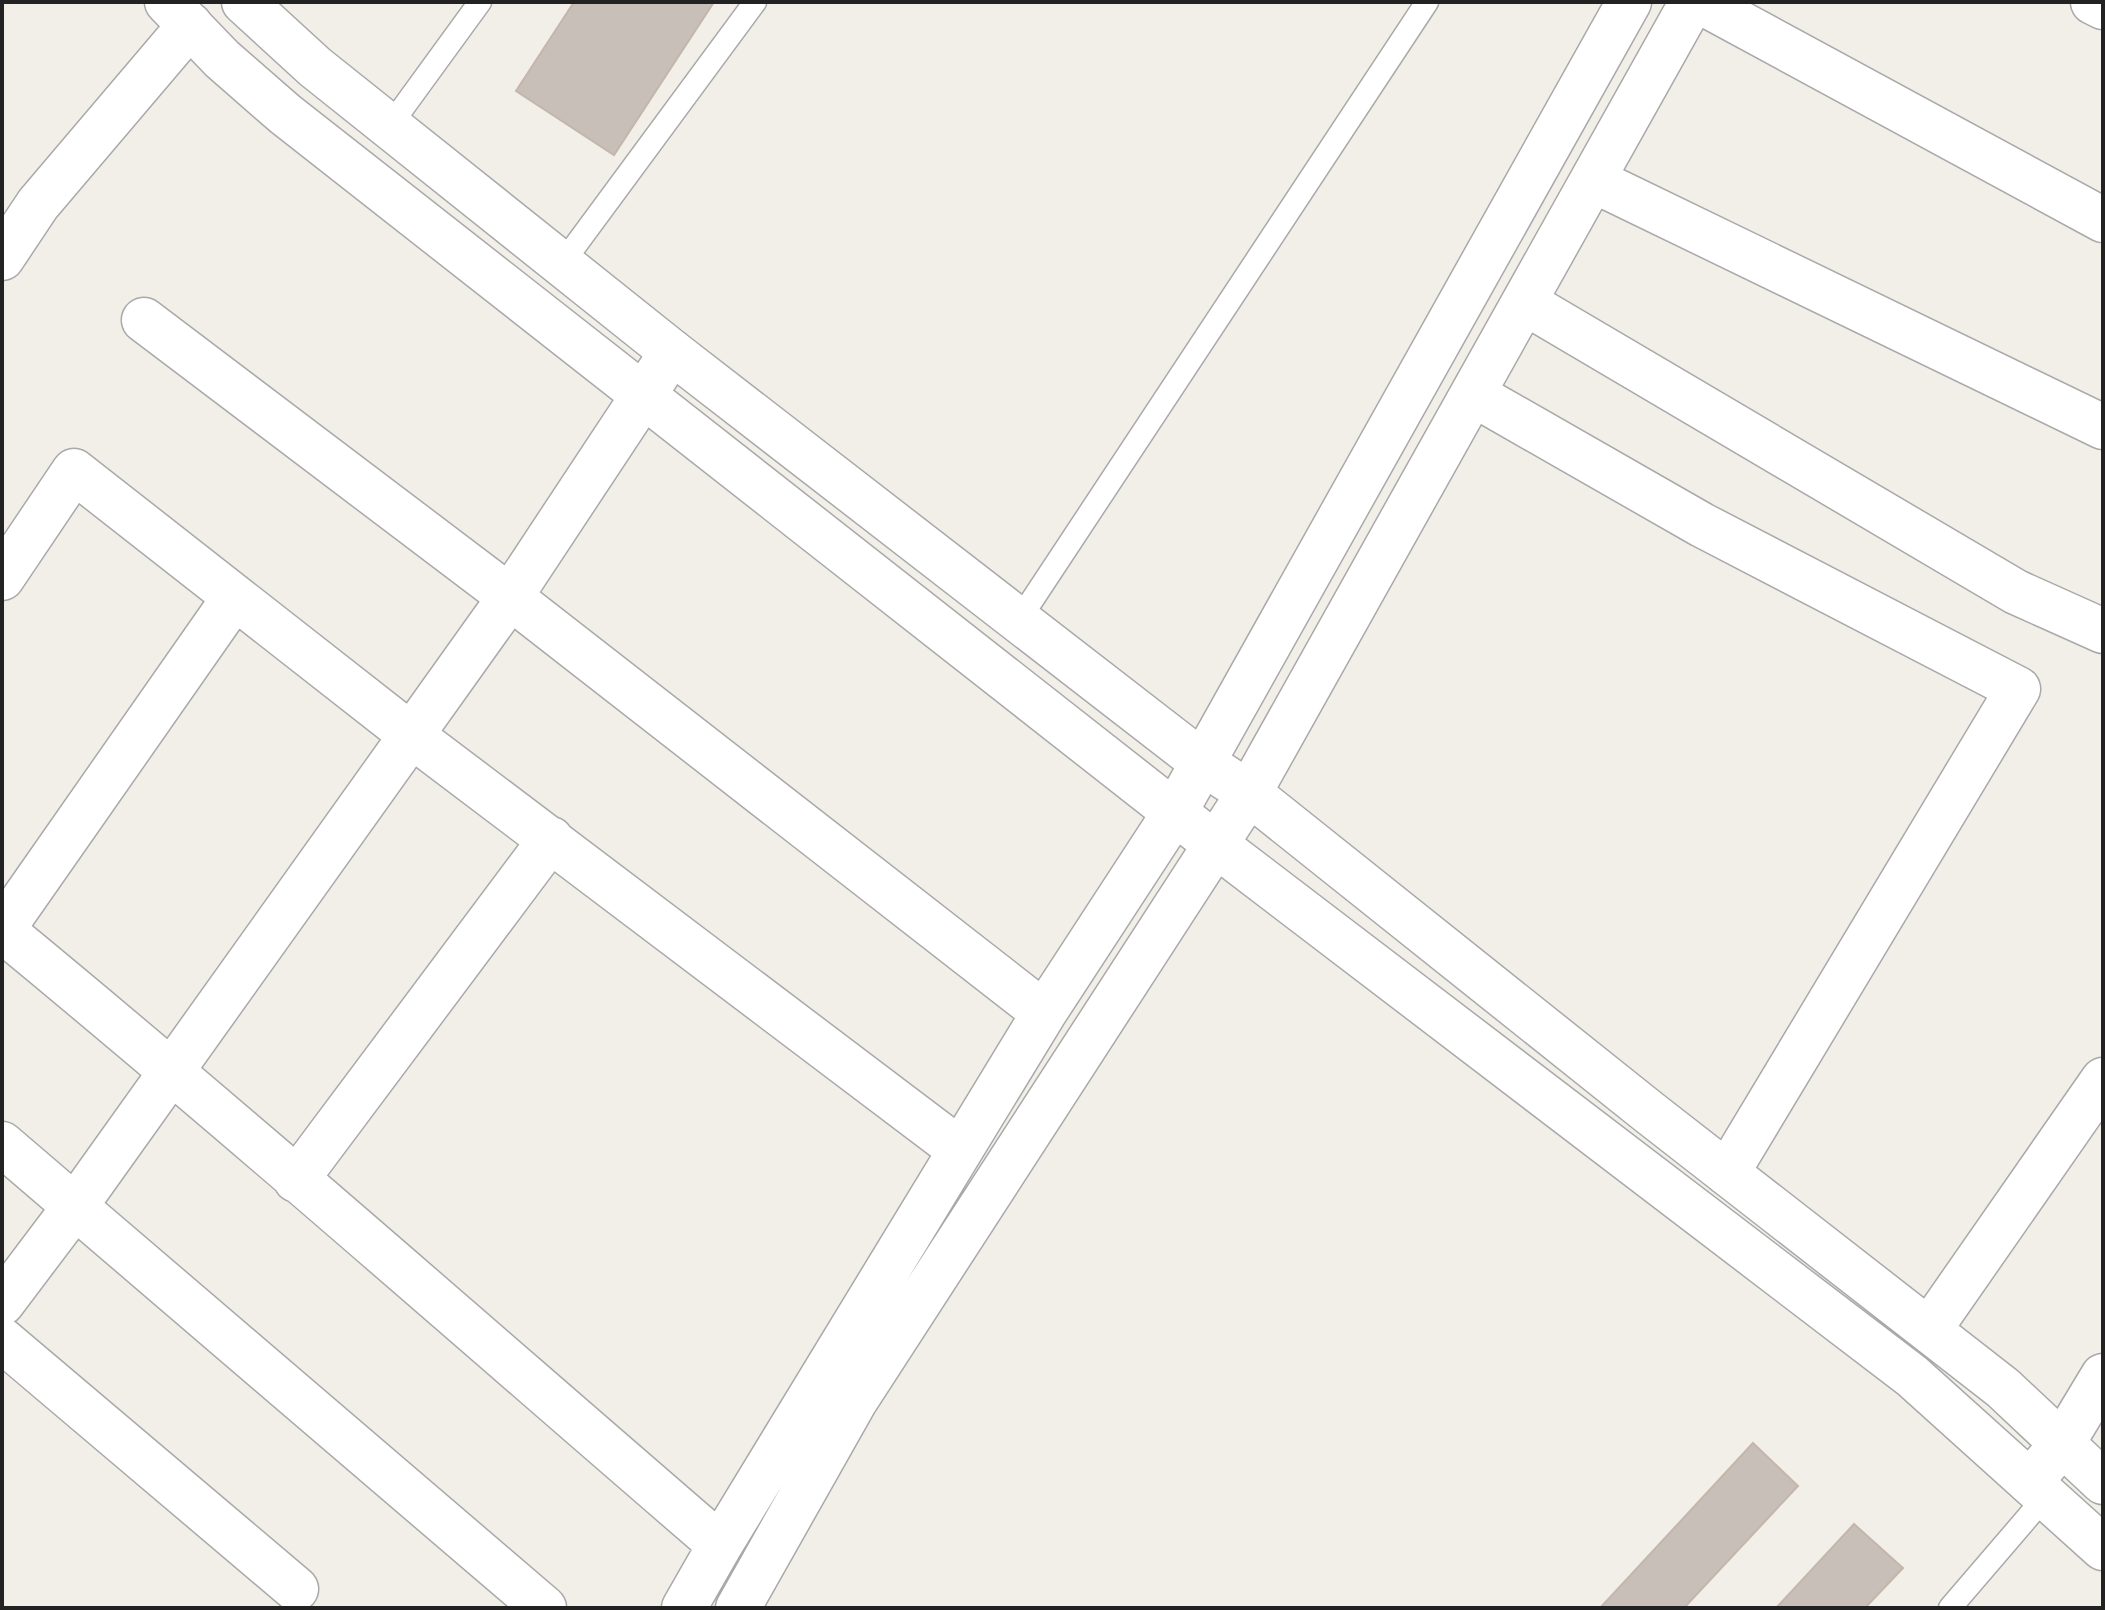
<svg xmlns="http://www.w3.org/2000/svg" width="2105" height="1610" font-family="Helvetica,sans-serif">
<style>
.building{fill:#c7bfb8;stroke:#c4b6ab;stroke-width:2}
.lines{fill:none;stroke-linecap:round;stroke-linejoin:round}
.service-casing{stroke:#a9a9a9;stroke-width:25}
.minor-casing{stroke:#a9a9a9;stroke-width:47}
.tertiary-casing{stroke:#a9a9a9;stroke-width:47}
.service{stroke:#fff;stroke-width:22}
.minor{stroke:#fff;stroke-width:44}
.tertiary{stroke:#fff;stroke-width:44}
</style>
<rect width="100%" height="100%" fill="#f2efe9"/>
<path class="building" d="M 574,2 L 714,2 L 614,155 L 516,91 Z
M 1753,1443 L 1798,1486 L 1684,1608 L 1600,1608 Z
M 1854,1524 L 1903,1568 L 1865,1608 L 1776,1608 Z"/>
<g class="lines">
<g class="service-casing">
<path id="service" d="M 389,127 L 480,2
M 561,265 L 755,2
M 1019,620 L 1427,2
M 1950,1608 L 2046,1496"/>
</g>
<g class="minor-casing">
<path id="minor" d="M 1701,2 L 2103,220
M 2093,2 L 2103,7
M 1593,180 L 2103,427
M 2,258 L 38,204 L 190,25
M 1524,302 L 2016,592 L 2103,631
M 144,320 L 510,597 L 1044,1013
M 1473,394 L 1702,525 L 2018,689 L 1727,1173
M 2,578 L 74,471 L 411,735 L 960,1150
M 2,930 C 245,1130 481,1339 720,1545
M 2,930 L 234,598
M 2,1144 L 544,1608
M 296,1180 L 551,839
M 2,1303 L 76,1205 L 510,597 L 672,352
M 1929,1330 L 2103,1080
M 2,1340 L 296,1589
M 2030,1482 L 2062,1444 L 2103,1376
M 684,1608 L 720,1545 L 1044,1013 L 1175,812 L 1629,2
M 738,1608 L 855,1401 L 1249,793 L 1692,2"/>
</g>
<g class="tertiary-casing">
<path id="tertiary" d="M 167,2 L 222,59 L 285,114 L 1215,844 L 1912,1376 L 2103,1548
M 244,2 L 315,67 L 672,352 L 1203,763 L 1249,793 L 1650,1113 L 2003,1388 L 2103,1482"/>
</g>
<use href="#service" class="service"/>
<use href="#minor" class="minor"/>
<use href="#tertiary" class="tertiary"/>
</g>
<rect width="2105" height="1610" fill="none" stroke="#222222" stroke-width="8"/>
</svg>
